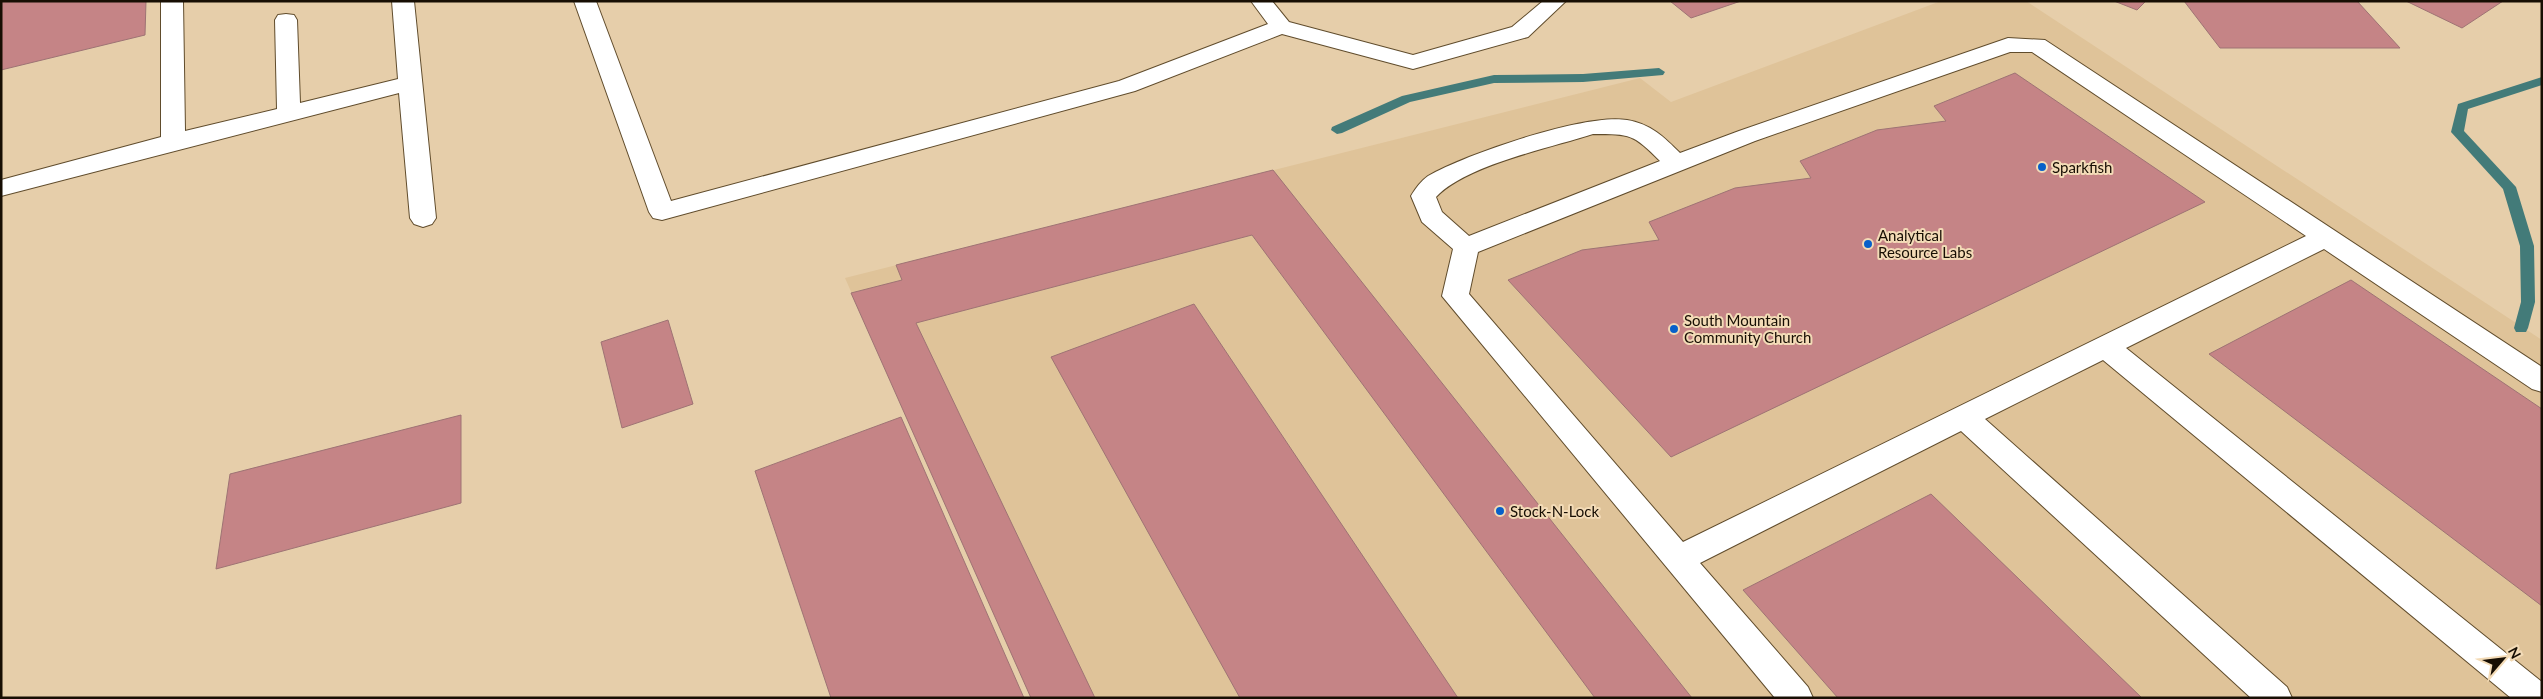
<svg xmlns="http://www.w3.org/2000/svg" width="2543" height="699" font-family="Lato,sans-serif">
<style>
.built{fill:#dfc399}
.lines{fill:none;stroke-linecap:round;stroke-linejoin:round}
.stream{fill:#437b79;fill-rule:evenodd}
.building{fill:#c58486;stroke:#9e7374}
.minor-casing{stroke:#604c2c;stroke-width:2}
.minor{fill:#fff;fill-rule:evenodd}
.poi-dot{fill:#0860c9;stroke:#f3dbb7;stroke-width:2}
.labels{text-anchor:middle;dominant-baseline:central;stroke-width:4;stroke-linejoin:round;paint-order:stroke}
.poi-label{font-size:15px;fill:#170e03;stroke:#f3dbb7;text-anchor:start}
</style>
<rect width="100%" height="100%" fill="#e6ceaa"/>
<path class="built" d="M 1941,1 L 2026,1 L 2542,340 L 2542,698 L 1031,698 L 845,278 L 1640,78 L 1671,102 Z"/>
<g class="lines">
<path class="stream" d="M 1659,68 L 1665,72 L 1663,75 L 1583,82 L 1494,83 L 1410,102 L 1342,133 L 1337,134 L 1331,130 L 1332,127 L 1402,96 L 1494,75 L 1583,74 Z
M 2542,77 L 2542,85 L 2468,109 L 2464,131 L 2516,187 L 2534,246 L 2535,302 L 2528,328 L 2526,332 L 2516,332 L 2514,328 L 2521,302 L 2520,246 L 2503,189 L 2451,132 L 2458,104 Z"/>
</g>
<path class="building" d="M 1,1 L 146,1 L 145,35 L 1,70 Z
M 1670,1 L 1741,1 L 1691,18 Z
M 2114,1 L 2146,1 L 2137,10 Z
M 2184,1 L 2357,1 L 2400,48 L 2220,48 Z
M 2406,1 L 2503,1 L 2462,28 Z
M 2015,73 L 2205,202 L 1671,457 L 1508,280 L 1582,250 L 1659,240 L 1649,222 L 1735,188 L 1811,178 L 1800,161 L 1877,130 L 1946,121 L 1934,106 Z
M 1273,170 L 1692,698 L 1595,698 L 1252,235 L 916,323 L 1095,698 L 1031,698 L 851,293 L 902,280 L 896,265 Z
M 2351,280 L 2542,409 L 2542,606 L 2209,354 Z
M 1194,304 L 1458,698 L 1240,698 L 1051,357 Z
M 668,320 L 693,404 L 622,428 L 601,342 Z
M 461,415 L 461,503 L 216,569 L 230,474 Z
M 901,417 L 1024,698 L 831,698 L 755,471 Z
M 1931,494 L 2142,698 L 1838,698 L 1743,590 Z"/>
<g class="lines">
<g class="minor-casing">
<path id="minor" d="M 161,1 L 183,1 L 185,131 L 277,109 L 275,20 L 278,15 L 286,14 L 294,15 L 297,20 L 300,103 L 398,79 L 392,1 L 414,1 L 436,218 L 432,224 L 423,227 L 414,224 L 410,218 L 399,93 L 1,196 L 1,180 L 161,137 Z
M 574,1 L 596,1 L 671,201 L 1119,81 L 1268,24 L 1251,1 L 1272,1 L 1289,22 L 1413,55 L 1512,27 L 1543,1 L 1566,1 L 1528,37 L 1413,69 L 1282,34 L 1135,91 L 662,220 L 653,218 L 649,212 Z
M 2008,38 L 2045,40 L 2542,367 L 2542,392 L 2532,389 L 2324,249 L 2126,348 L 2542,682 L 2542,698 L 2511,698 L 2103,360 L 1985,419 L 2287,687 L 2292,698 L 2251,698 L 1961,431 L 1700,563 L 1808,687 L 1813,698 L 1775,698 L 1442,296 L 1453,249 L 1422,222 L 1411,196 C 1415,189 1421,181 1428,176 C 1466,154 1585,113 1627,120 C 1651,124 1664,137 1680,153 L 1739,131 ZM 2010,52 L 2032,52 L 2306,236 L 1683,542 L 1469,294 L 1478,252 L 1755,141 ZM 1593,134 C 1631,134 1633,134 1660,161 L 1469,236 L 1442,212 L 1436,197 C 1466,165 1550,148 1593,134 Z"/>
</g>
<use href="#minor" class="minor"/>
</g>
<g class="poi-dot">
<circle cx="2042" cy="167" r="5"/>
<circle cx="1868" cy="244" r="5"/>
<circle cx="1674" cy="329" r="5"/>
<circle cx="1500" cy="511" r="5"/>
</g>
<g class="labels">
<g class="poi-label">
<text x="2052" y="167">Sparkfish</text>
<text x="1878" y="235">Analytical<tspan x="1878" dy="17">Resource Labs</tspan></text>
<text x="1684" y="320">South Mountain<tspan x="1684" dy="17">Community Church</tspan></text>
<text x="1510" y="511">Stock-N-Lock</text>
</g>
</g>
<rect width="2543" height="699" fill="none" stroke="#170e03" stroke-width="5"/>
<g transform="translate(2503 659) rotate(62)" stroke="#f3dbb7" stroke-width="4" paint-order="stroke">
<path d="M0-4L9 19L0 12L-9 19Z" fill="#170e03"/>
<text y="-8" font-size="14" font-weight="bold" text-anchor="middle" fill="#170e03">N</text>
</g>
</svg>
